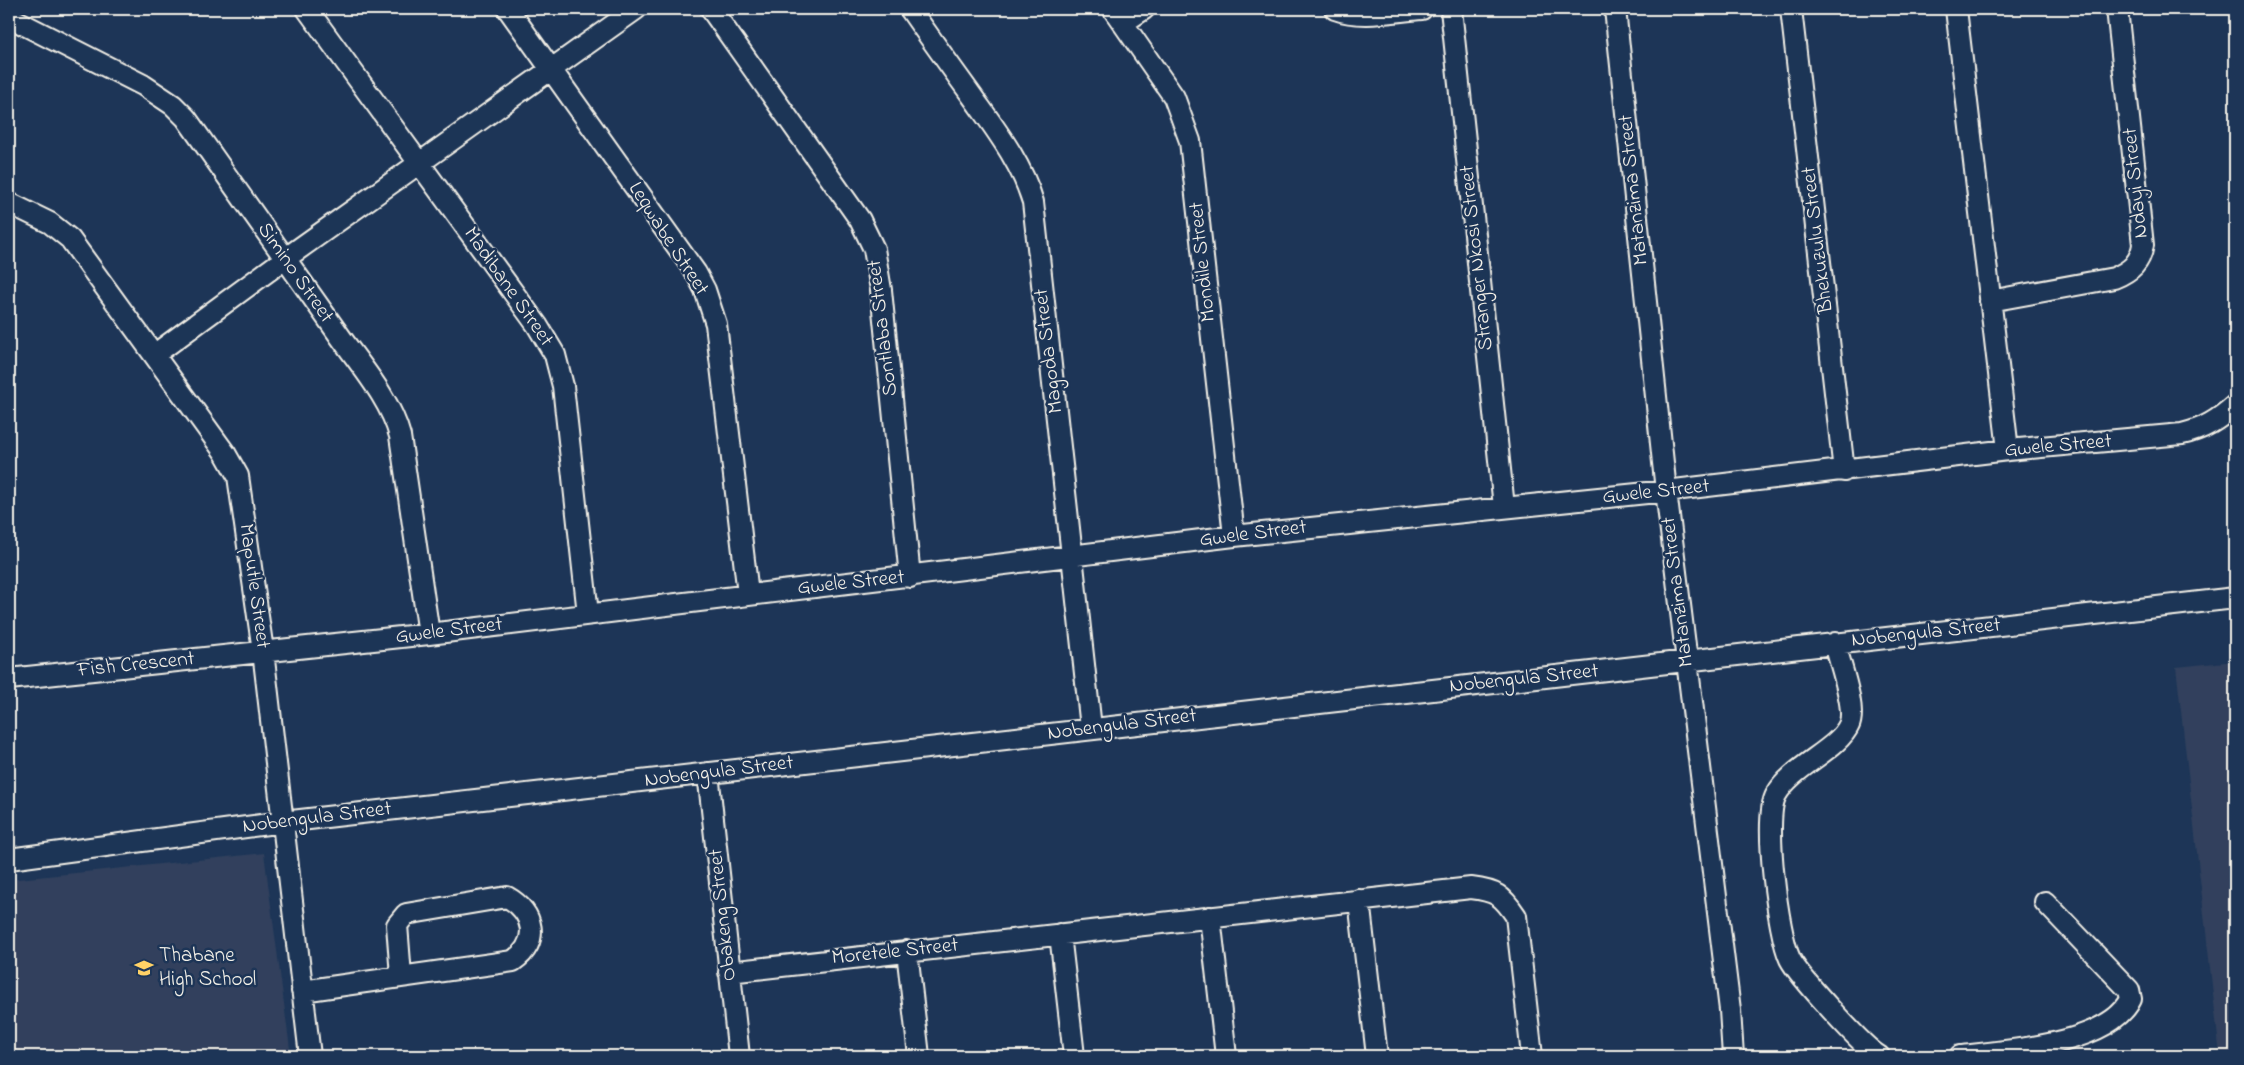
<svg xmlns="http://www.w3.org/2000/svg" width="2244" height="1065" font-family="'Indie Flower',sans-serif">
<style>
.built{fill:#30415d}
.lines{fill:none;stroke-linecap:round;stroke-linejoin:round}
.minor-casing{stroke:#f4f1e8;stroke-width:24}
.minor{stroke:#1d3557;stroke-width:20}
.labels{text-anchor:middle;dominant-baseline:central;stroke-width:5;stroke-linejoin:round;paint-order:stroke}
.street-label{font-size:21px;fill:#f4f1e8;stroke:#1d3557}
.poi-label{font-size:21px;fill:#f4f1e8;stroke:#1d3557;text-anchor:start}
</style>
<rect width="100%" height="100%" fill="#1d3557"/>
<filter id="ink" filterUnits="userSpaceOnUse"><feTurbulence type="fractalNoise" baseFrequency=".02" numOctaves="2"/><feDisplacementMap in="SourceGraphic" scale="10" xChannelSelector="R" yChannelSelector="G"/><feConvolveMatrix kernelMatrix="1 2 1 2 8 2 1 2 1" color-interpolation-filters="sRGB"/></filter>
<g filter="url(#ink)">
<path class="built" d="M 2235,661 L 2235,1056 L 2220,1056 L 2176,667 Z
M 264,853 L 291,1056 L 9,1056 L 9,880 Z"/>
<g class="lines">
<g class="minor-casing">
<path id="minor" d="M 307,9 L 537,325 L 555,355 L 563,386 L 588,614
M 508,9 L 696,273 L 705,290 L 716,324 L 748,594
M 711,9 L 860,220 L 874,249 L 881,290 L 910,577
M 910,9 C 930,38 951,67 972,96 C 996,130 1021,162 1033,202 L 1091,728
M 1113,9 L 1174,97 L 1190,141 L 1234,536
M 1335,9 C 1362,19 1394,11 1422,9
M 1451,9 L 1504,507
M 1615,9 L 1666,491 L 1730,1010 L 1733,1056
M 1791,9 L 1844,471
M 1956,9 L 2008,450
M 9,17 L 143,85 L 173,105 L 186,118 C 236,189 287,260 337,332 C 359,364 390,398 400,436 L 429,634
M 1123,23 L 1144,9
M 9,203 L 50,223 L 70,239 L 225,453 L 238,476 L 263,651 L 310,1056
M 1990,301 L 2114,278 C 2131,271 2140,263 2143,245 L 2117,9
M 154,355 L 286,258 L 636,9
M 1835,643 C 1839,662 1857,708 1849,725 C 1838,750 1792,766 1776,795 C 1763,818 1778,934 1790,959 C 1798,975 1864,1048 1879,1056
M 9,679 L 429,634 L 1234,536 L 1666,491 L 2008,450 L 2182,434 C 2204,429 2218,420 2235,405
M 708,773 L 739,1056
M 9,859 L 283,822 L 2235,598
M 1359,900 L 1377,1056
M 1210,917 L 1226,1056
M 1060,934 L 1074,1056
M 907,951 L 919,1056
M 729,972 L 1471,888 C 1496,891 1502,895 1516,916 L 1532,1056
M 302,991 L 513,961 C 541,942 534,912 507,897 L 406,914 L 397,925 L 401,976
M 1960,1056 C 2006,1051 2109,1045 2131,999 L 2129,990 L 2045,902"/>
</g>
<use href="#minor" class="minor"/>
</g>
</g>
<defs>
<g id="school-bare" transform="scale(1.5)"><path d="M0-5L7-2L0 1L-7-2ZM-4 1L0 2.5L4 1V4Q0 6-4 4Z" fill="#ffd166" stroke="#1d3557" stroke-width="2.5" paint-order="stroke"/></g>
</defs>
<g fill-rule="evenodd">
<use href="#school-bare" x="144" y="968"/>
</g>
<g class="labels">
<g class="street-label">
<text transform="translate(2136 183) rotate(-96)">Ndayi Street</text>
<text transform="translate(1634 190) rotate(-96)">Matanzima Street</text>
<text transform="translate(668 239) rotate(57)">Leqwabe Street</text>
<text transform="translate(1818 240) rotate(-97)">Bhekuzulu Street</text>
<text transform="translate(1477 258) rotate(-96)">Stranger Nkosi Street</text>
<text transform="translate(1203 262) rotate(-96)">Mondile Street</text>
<text transform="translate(295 273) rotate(55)">Simino Street</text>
<text transform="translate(508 287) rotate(55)">Madibane Street</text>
<text transform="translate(883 328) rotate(-97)">Sontlaba Street</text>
<text transform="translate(1049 351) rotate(-97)">Magoda Street</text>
<text transform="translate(2058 446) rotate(-5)">Gwele Street</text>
<text transform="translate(1656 492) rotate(-6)">Gwele Street</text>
<text transform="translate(1253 534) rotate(-7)">Gwele Street</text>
<text transform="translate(851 583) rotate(-6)">Gwele Street</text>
<text transform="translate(254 586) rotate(82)">Maputle Street</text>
<text transform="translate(1678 592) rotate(-97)">Matanzima Street</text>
<text transform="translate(449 631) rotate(-7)">Gwele Street</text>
<text transform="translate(1926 633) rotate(-6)">Nobengula Street</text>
<text transform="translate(136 665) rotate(-6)">Fish Crescent</text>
<text transform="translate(1524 679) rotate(-6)">Nobengula Street</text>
<text transform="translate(1122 725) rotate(-7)">Nobengula Street</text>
<text transform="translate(719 772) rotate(-7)">Nobengula Street</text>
<text transform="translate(317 818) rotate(-7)">Nobengula Street</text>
<text transform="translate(723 915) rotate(-96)">Obakeng Street</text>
<text transform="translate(895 952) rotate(-6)">Moretele Street</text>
</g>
<g class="poi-label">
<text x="159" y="956">Thabane<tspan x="159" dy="24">High School</tspan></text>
</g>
</g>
<rect width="2244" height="1065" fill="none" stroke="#1d3557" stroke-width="30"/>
<rect x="15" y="15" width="2214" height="1035" fill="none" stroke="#f4f1e8" stroke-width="2" filter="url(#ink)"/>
</svg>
